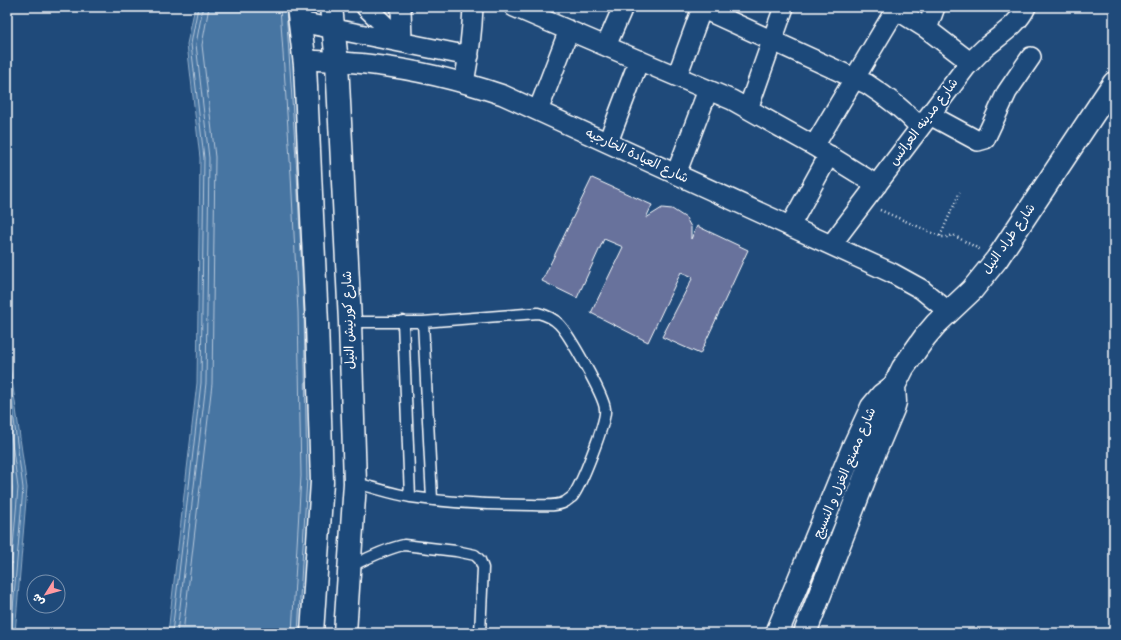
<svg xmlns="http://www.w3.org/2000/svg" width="1121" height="640" font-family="Mynerve,'Playpen Sans Arabic',sans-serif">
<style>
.water{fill:#4774a2;stroke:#91acc7}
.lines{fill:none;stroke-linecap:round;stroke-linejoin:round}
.shore{stroke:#b5c7da;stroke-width:1}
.building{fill:#67729c;stroke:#fff}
.service-casing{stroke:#fff;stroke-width:13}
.minor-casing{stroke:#fff;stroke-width:22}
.secondary-casing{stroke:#fff;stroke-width:25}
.primary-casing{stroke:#fff;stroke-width:25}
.path{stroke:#fff;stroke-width:2.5;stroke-dasharray:1 3;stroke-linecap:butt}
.service{stroke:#1f4a7a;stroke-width:10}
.minor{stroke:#1f4a7a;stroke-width:19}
.secondary{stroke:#1f4a7a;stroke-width:22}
.primary{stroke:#1f4a7a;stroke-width:22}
.labels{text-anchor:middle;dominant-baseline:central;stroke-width:3;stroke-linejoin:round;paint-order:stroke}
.street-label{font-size:13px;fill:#fff;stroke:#1f4a7a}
</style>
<rect width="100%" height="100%" fill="#1f4a7a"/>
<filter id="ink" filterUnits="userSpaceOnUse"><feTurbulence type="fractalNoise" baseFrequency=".025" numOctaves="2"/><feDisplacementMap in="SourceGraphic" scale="8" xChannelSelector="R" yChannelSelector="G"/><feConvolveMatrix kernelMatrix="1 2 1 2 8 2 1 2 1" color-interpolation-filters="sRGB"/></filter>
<g filter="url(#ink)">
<path class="water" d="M 195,7 L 295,7 L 316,477 L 307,633 L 168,633 L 197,383 L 200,158 L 187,44 Z
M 7,344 L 27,488 L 15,633 L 7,633 Z"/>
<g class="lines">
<path class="shore" d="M 280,7 L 291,175 L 298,312 L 301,476 L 292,633
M 286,9 L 297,174 L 304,312 L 307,477 L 298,633
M 7,367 L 23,488 L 11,633
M 7,404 L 18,488 L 7,618
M 7,449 L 12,488 L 7,549
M 172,633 L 201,383 L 204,158 L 191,44 L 198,7
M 177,633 L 206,383 L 209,158 L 196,44 L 203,7
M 183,633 L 212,384 L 215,157 L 202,45 L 209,7"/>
</g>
<path class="building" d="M 592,178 L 652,205 L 646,218 L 662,208 L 672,209 L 686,218 L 691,227 L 691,239 L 697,226 L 748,250 L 700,354 L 662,337 L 693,277 L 681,272 L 648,342 L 591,313 L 623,247 L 604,239 L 577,298 L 542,281 Z"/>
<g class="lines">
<g class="service-casing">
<path id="service" d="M 403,321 L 410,497
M 350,322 L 423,322 L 538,313 C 546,315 554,319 559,324 C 569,334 604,396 605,409 C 607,421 580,488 572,497 C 570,498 567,501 565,502 C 556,507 542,505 532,505 C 492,505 451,503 411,497 C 392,494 373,487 355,483
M 423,322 L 432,499
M 349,567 C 367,559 384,549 404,545 L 456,551 L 475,555 L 480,560 L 483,568 L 480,633"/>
</g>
<g class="minor-casing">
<path id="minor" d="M 366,7 L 402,42
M 401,7 L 402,42
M 514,7 L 732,100 L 814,146 L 877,185
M 699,7 L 867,84 C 887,97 904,110 920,127
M 892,7 L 927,29 L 970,62
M 300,22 L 469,56
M 927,29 L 935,7
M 606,46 L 623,7
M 304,60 C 327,61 351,62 374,65 C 418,70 461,81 503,95 L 892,273 L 921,289 L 949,312
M 677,76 L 702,8
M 464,83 C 469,57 472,33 473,7
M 748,109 L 784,7
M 538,111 L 569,30
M 930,115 L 978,141 L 985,139 L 1007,92 L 1031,57
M 608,142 L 639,60
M 814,146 L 896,9
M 676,174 L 708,90
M 790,226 L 829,155
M 831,245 L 966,67 C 973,60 979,53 986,47 C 1000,35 1018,25 1026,7"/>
</g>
<g class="secondary-casing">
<path id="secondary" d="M 894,386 L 903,368 L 925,337 L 936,324 L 972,290 L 997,259 L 1114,83
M 777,633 L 853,448 L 872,407 L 882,395 L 894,386
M 805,633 L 874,454 L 893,409 L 895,402 L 894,386"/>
</g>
<g class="primary-casing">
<path id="primary" d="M 298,7 L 305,65 L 317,323 L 322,482 L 312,633
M 331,7 L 337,62 L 350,322 L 355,483 L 345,633"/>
</g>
<path class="path" d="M 880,210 L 942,237 L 947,237 L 953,235 L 981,250
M 940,236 L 960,192"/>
<use href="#service" class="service"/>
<use href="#minor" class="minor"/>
<use href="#secondary" class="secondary"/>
<use href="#primary" class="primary"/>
</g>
</g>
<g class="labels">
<g class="street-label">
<text transform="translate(924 122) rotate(-53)">شارع مدينه العرائس</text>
<text transform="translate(637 156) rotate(25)">شارع العيادة الخارجيه</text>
<text transform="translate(1009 239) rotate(-55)">شارع طراد النيل</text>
<text transform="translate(349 320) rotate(-92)">شارع كورنيش النيل</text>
<text transform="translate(845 473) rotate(-67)">شارع مصنع الغزل و النسيج</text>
</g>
</g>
<rect width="1121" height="640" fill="none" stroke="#1f4a7a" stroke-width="24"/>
<rect x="12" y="12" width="1097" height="616" fill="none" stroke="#fff" stroke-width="1.5" filter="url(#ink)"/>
<g transform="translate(46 594) rotate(233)"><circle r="19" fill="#1f4a7a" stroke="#7992af"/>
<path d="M0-3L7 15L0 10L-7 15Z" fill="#ff9aa2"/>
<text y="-6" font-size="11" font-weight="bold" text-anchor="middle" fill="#ffffff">ش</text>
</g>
</svg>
